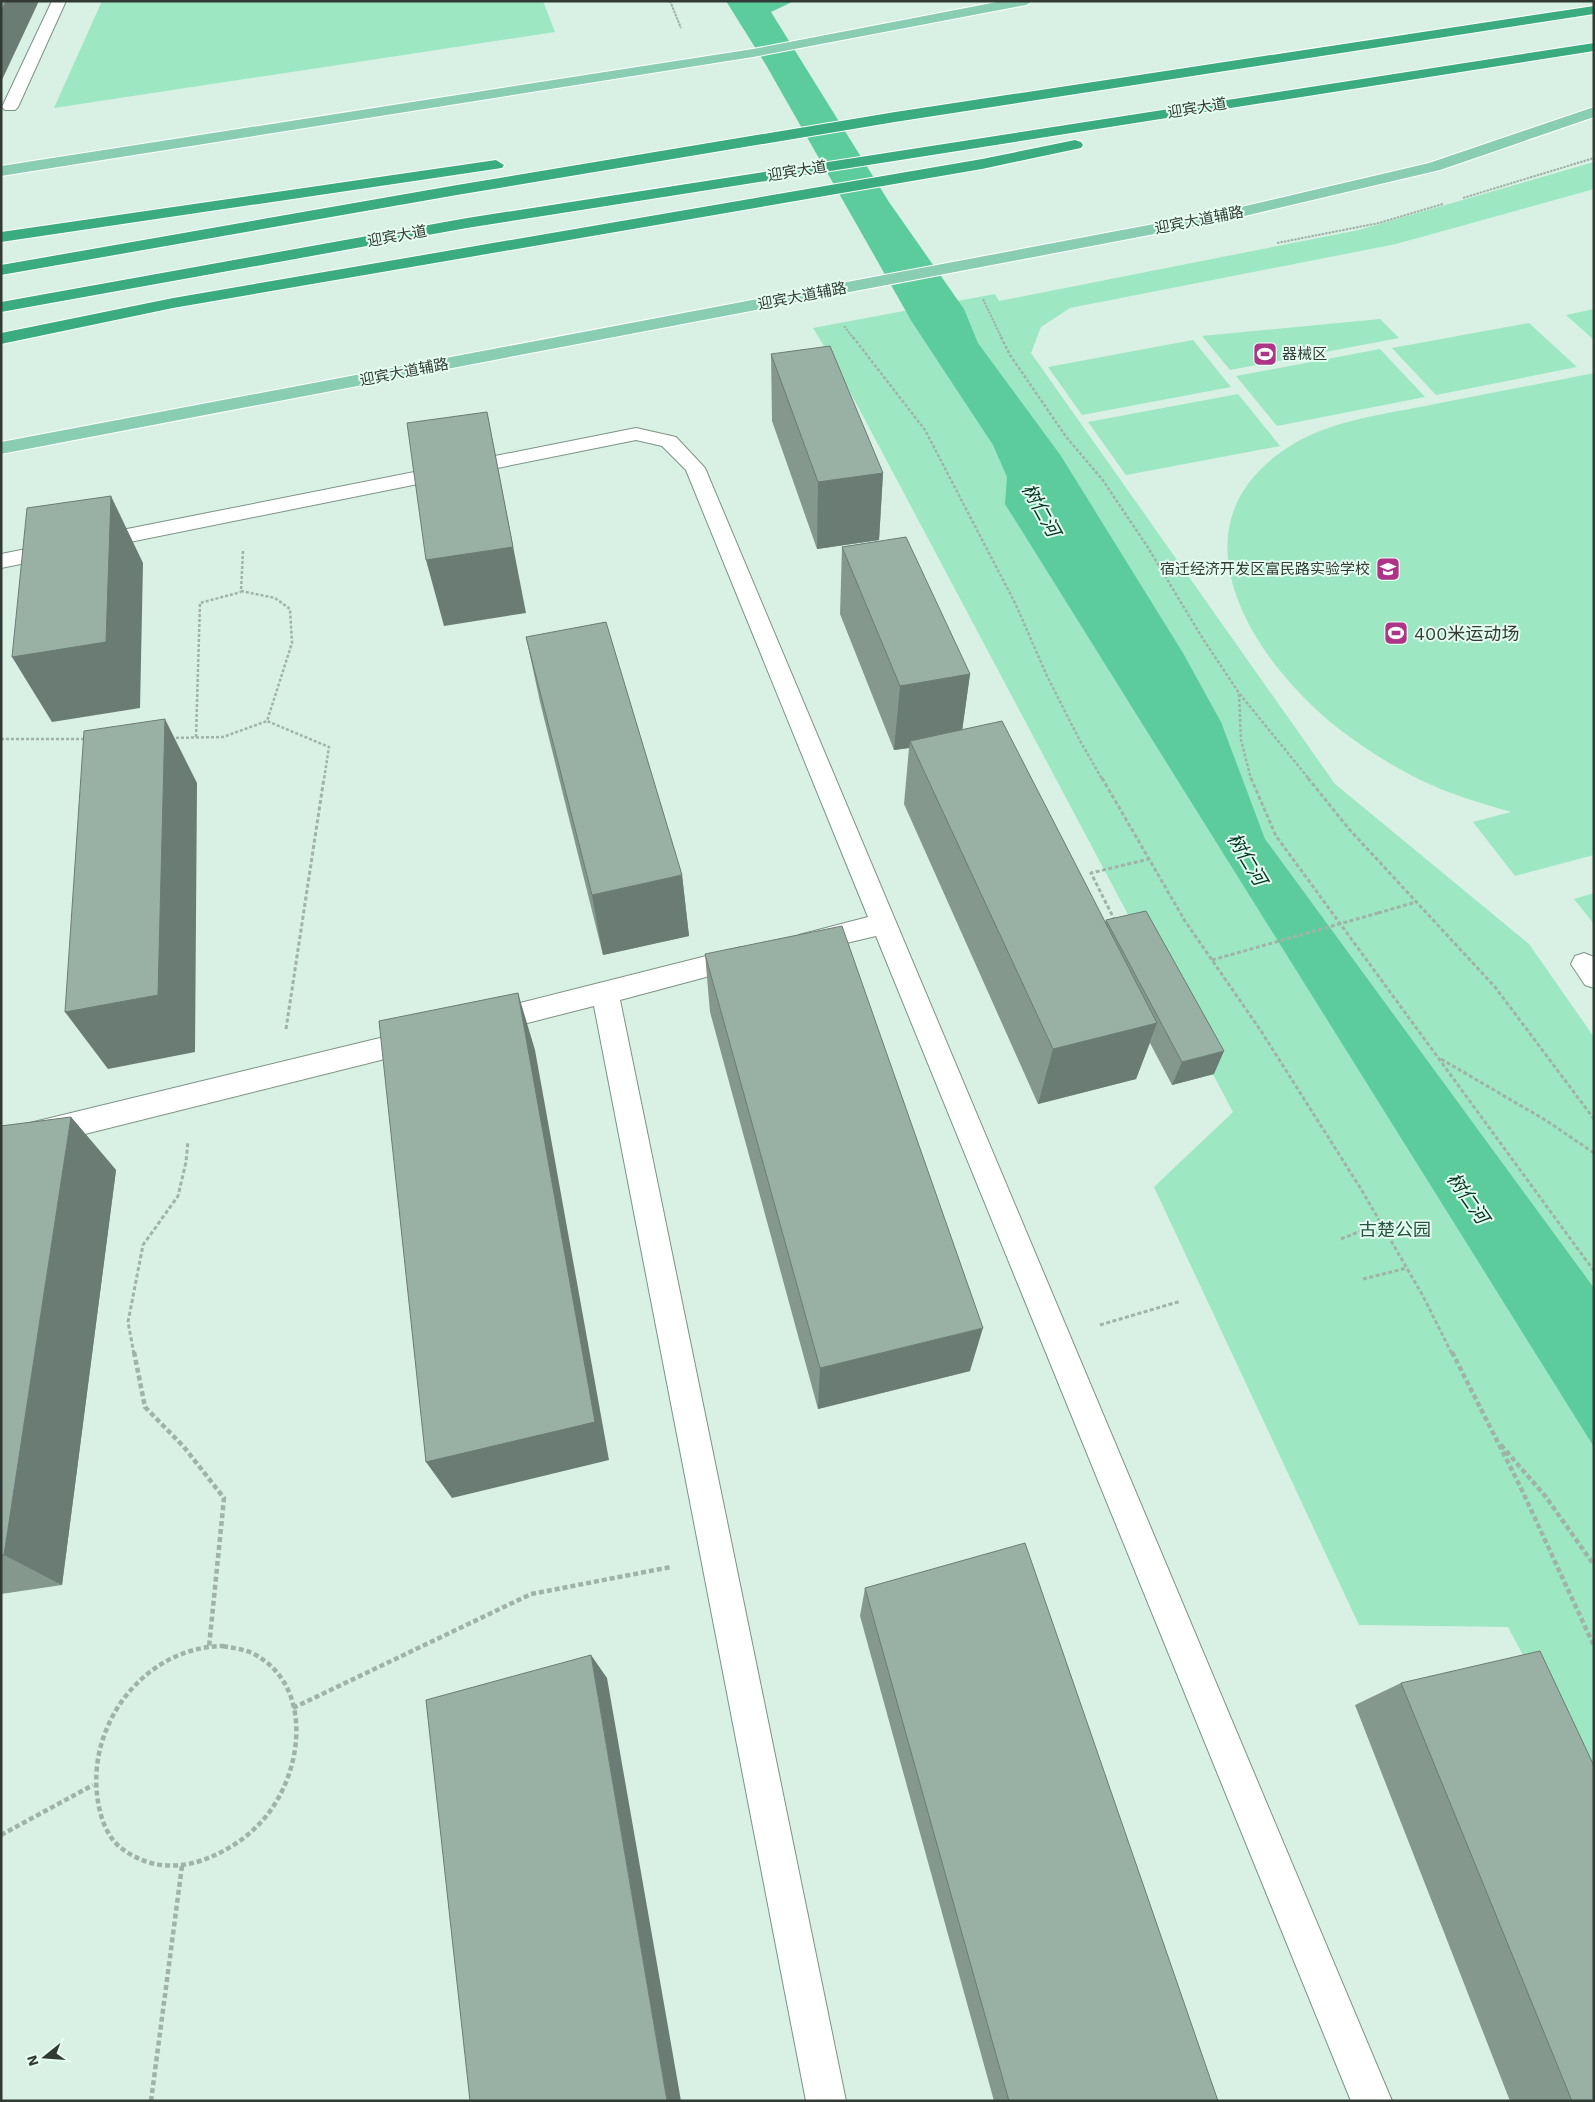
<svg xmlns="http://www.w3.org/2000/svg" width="1595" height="2102" font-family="'Work Sans','Noto Sans SC',sans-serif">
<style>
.green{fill:#9de7c3}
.water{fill:#5dcc9d}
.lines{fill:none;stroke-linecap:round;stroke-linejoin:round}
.lane-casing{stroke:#7c9387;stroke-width:2}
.primary-casing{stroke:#fff;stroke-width:2}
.highway-casing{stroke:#fff;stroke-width:2}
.path-far3{stroke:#a0b3a9;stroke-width:2;stroke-dasharray:2.5 1;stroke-linecap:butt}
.path-far2{stroke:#a0b3a9;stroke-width:2.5;stroke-dasharray:3 2;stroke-linecap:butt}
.path-far1{stroke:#a0b3a9;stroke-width:3;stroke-dasharray:4 2.5;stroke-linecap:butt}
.path{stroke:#a0b3a9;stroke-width:4.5;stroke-dasharray:5 3;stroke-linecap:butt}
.lane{fill:#fff;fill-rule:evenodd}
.primary{fill:#89cdb3;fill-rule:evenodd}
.highway{fill:#3bac80;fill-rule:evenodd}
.path-bridge{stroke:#a0b3a9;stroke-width:3;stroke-dasharray:4 2.5;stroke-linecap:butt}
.wall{fill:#84988e}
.shaded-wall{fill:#6b7c74}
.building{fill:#99b1a5;stroke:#6b7c74}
.labels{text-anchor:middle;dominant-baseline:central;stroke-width:4;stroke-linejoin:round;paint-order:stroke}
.far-street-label{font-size:15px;fill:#313a35;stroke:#e5fef1}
.far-poi-label{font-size:15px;fill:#313a35;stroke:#e5fef1;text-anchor:start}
.poi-label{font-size:18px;fill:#313a35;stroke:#e5fef1;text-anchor:start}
.park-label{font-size:18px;fill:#265440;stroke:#e5fef1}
.water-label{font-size:19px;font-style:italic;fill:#013422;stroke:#e5fef1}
</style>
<rect width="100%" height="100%" fill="#d8f1e4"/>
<path class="green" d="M 102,1 L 543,1 L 555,32 L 54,108 Z
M 1594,162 L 1594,189 L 1396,244 L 1070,308 L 1041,327 L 1031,353 L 1335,784 L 1529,944 L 1594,1037 L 1594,1788 L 1508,1627 L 1359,1625 L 1154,1187 L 1233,1112 L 839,371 L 813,328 L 995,294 L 999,301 L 1359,230 Z
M 1594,309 L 1594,340 L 1566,315 Z
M 1380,319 L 1399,338 L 1230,370 L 1202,336 Z
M 1529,323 L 1577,367 L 1436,395 L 1392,348 Z
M 1193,340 L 1231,387 L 1082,415 L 1048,367 Z
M 1380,349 L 1425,397 L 1277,426 L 1236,376 Z
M 1594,373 L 1594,855 L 1515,876 L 1473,822 L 1511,812 C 1492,806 1473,801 1454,794 C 1414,780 1373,755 1339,729 C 1250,659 1163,521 1295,443 C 1334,420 1385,414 1430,405 C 1485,394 1539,384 1594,373 Z
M 1238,394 L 1280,446 L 1126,475 L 1088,422 Z
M 1594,893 L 1594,924 L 1574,899 Z"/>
<path class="water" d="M 726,1 L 794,1 L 771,12 L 889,202 L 964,309 L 978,343 L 1061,456 L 1183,653 L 1221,722 L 1265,839 L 1594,1288 L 1594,1447 L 1005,504 L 1007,477 L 993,445 L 912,322 L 766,65 Z"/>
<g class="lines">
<g class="lane-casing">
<path id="lane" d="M 52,1 L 66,1 L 18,107 L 15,110 L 5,110 L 2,107 Z
M 636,428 L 676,437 L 705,468 L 1392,2101 L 1351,2101 L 876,936 L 808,952 L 799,949 L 795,942 L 799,935 L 868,917 L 686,470 L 662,446 L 636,440 L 1,568 L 1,554 Z
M 742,947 L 751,951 L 755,958 L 751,965 L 620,1000 L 846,2101 L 806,2101 L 594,1006 L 488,1033 L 478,1030 L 474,1022 L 478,1014 L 488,1011 Z
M 1584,953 L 1594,957 L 1594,988 L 1585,985 L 1571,964 L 1575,956 Z
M 417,1029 L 427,1032 L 431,1040 L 427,1048 L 417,1051 L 1,1155 L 1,1130 Z"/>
</g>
<g class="primary-casing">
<path id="primary" d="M 1002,1 L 1033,1 L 1026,5 L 753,57 L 1,176 L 1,166 L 753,49 Z
M 1594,107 L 1594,117 L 1440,170 L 1228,220 L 1,454 L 1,442 L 1228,210 L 1429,163 Z"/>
</g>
<g class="highway-casing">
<path id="highway" d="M 1594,6 L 1594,14 L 895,122 L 457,195 L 1,275 L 1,265 L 457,185 L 895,112 Z
M 1594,43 L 1594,51 L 467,228 L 1,312 L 1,302 L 467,218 Z
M 1075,140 L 1081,142 L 1083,145 L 1081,148 L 982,169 L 173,308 L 1,344 L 1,333 L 173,298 L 982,159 Z
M 496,160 L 504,165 L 502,168 L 1,242 L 1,232 Z"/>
</g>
<path class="path-far3" d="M 670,1 L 681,28
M 1463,198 L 1594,158
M 1277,243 L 1379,223 L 1443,204
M 983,299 L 1002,339
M 844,326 L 854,339"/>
<path class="path-far2" d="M 853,337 L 925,430 L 1016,605 L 1047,676 L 1079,739 L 1102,779
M 1001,337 L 1010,355 L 1067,438 L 1102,479 L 1147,546 L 1203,639 L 1239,693 L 1309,779
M 243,551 L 241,591 L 275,598 L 290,609 L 292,643 L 267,721 L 329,747 L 324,779
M 1239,694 L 1241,740 L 1251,779
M 196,737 L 200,603 L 241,592
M 171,738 L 223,737 L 267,721
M 1,739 L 87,739"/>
<path class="path-far1" d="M 1102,778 L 1185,921 L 1261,1031 L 1361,1189 L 1423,1296 L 1452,1354
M 1251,778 L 1276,836 L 1594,1271
M 1308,778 L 1349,829 L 1495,987 L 1594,1119
M 1378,913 L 1416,902
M 1115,921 L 1091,873 L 1149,859
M 1212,960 L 1237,953
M 286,1029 L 324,778
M 1441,1059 L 1547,1121 L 1594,1153
M 1341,1239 L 1380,1223
M 1363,1279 L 1407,1268
M 1100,1325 L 1181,1301
M 134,1354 L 128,1322 L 143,1245 L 178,1196 L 186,1162 L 188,1141"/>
<path class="path" d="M 134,1352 L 145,1407 L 184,1447 L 224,1498 L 209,1647
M 1452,1352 L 1520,1486 L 1594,1646
M 1501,1445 L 1546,1497 L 1594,1565
M 223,1646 C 233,1648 243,1649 252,1653 C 316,1685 303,1776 262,1821 C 246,1839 225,1852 203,1860 C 174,1870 146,1867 121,1848 C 105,1835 99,1813 97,1794 C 89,1720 147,1647 223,1646 Z
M 293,1708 L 531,1594 L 671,1567
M 1,1835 L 93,1785
M 151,2101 L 182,1866"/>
<use href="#lane" class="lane"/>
<use href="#primary" class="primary"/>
<use href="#highway" class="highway"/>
<path class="path-bridge" d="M 1237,953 L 1378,913"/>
</g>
<path class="wall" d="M 771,354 L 883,473 L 879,540 L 817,549 L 772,421 Z
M 842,547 L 970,674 L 962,730 L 1105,922 L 1106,920 L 1214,1074 L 1172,1085 L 1150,1043 L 1136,1079 L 1038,1104 L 904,804 L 909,748 L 894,750 L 840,614 Z
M 526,637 L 682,875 L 689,936 L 603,955 L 540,702 Z
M 705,954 L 970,1371 L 818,1409 L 710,1012 Z
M 71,1117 L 116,1170 L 62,1585 L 1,1594 L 1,1126 Z
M 865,1588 L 1218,2101 L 994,2101 L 860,1616 Z
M 1401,1683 L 1594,2101 L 1510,2101 L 1355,1705 Z"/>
<path class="shaded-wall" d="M 6,1 L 39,1 L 1,82 L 1,11 Z
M 487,412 L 526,613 L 444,626 L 426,560 Z
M 883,473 L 879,540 L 817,549 L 818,482 Z
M 111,496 L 143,563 L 140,708 L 52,722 L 12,657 Z
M 970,674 L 961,739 L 910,741 L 909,748 L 894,750 L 900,686 Z
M 165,719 L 197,783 L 195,1052 L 108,1069 L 65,1012 Z
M 682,875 L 689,936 L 603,955 L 592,895 Z
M 518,993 L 535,1050 L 609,1460 L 452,1498 L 426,1462 Z
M 1157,1023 L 1136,1079 L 1038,1104 L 1053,1049 Z
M 1224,1051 L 1214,1074 L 1172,1085 L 1182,1062 Z
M 71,1117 L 116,1170 L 62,1585 L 4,1555 Z
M 983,1328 L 970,1371 L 818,1409 L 820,1368 Z
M 591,1655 L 607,1678 L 681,2101 L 667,2101 Z"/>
<path class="building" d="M 1,1 L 6,1 L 1,11 Z
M 830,346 L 883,473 L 818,482 L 771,354 Z
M 487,412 L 513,547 L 426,560 L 407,423 Z
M 111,496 L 106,642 L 12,657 L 27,508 Z
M 906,537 L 970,674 L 900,686 L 842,547 Z
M 606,622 L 682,875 L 592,895 L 526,637 Z
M 165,719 L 158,995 L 65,1012 L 84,731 Z
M 1002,721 L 1157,1023 L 1053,1049 L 910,741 Z
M 1146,911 L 1224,1051 L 1182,1062 L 1106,920 Z
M 842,926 L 983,1328 L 820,1368 L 705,954 Z
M 518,993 L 595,1422 L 426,1462 L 379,1021 Z
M 71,1117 L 4,1555 L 1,1555 L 1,1126 Z
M 1025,1543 L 1218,2101 L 1009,2101 L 865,1588 Z
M 1540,1651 L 1594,1766 L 1594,2101 L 1572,2101 L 1401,1683 Z
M 591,1655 L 667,2101 L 470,2101 L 426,1700 Z"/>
<defs>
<g id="stadium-square" transform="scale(1.25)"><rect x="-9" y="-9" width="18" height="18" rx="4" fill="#ae3487" stroke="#e5fef1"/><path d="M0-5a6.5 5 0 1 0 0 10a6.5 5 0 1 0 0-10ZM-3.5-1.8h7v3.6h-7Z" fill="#fff"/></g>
<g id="school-square" transform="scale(1.25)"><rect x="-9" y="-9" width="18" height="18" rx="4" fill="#ae3487" stroke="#e5fef1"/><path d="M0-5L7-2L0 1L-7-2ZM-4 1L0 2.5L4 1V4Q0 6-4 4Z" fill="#fff"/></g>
</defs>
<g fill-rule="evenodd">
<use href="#stadium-square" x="1265" y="354"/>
<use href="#school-square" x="1388" y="569"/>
<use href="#stadium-square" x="1396" y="633"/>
</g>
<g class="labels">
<g class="far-street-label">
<text transform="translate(1197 108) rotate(-9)">迎宾大道</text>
<text transform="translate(797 171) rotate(-9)">迎宾大道</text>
<text transform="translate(1199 220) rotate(-11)">迎宾大道辅路</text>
<text transform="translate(397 236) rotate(-10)">迎宾大道</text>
<text transform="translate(802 296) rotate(-11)">迎宾大道辅路</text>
<text transform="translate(404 372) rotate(-11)">迎宾大道辅路</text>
</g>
<g class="far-poi-label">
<text x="1282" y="354">器械区</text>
<text x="1370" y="569" text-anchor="end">宿迁经济开发区富民路实验学校</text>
</g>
<g class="poi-label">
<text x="1414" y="633">400米运动场</text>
</g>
<g class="park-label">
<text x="1395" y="1229">古楚公园</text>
</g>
<g class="water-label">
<text transform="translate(1041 510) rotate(61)">树仁河</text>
<text transform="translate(1247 859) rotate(59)">树仁河</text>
<text transform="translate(1468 1198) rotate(55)">树仁河</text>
</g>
</g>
<rect width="1595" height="2102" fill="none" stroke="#313a35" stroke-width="5"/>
<g transform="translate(45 2057) rotate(253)" stroke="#e5fef1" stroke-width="4" paint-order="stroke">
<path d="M0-4L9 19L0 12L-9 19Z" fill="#313a35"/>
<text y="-8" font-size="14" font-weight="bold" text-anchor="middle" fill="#313a35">N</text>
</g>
</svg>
